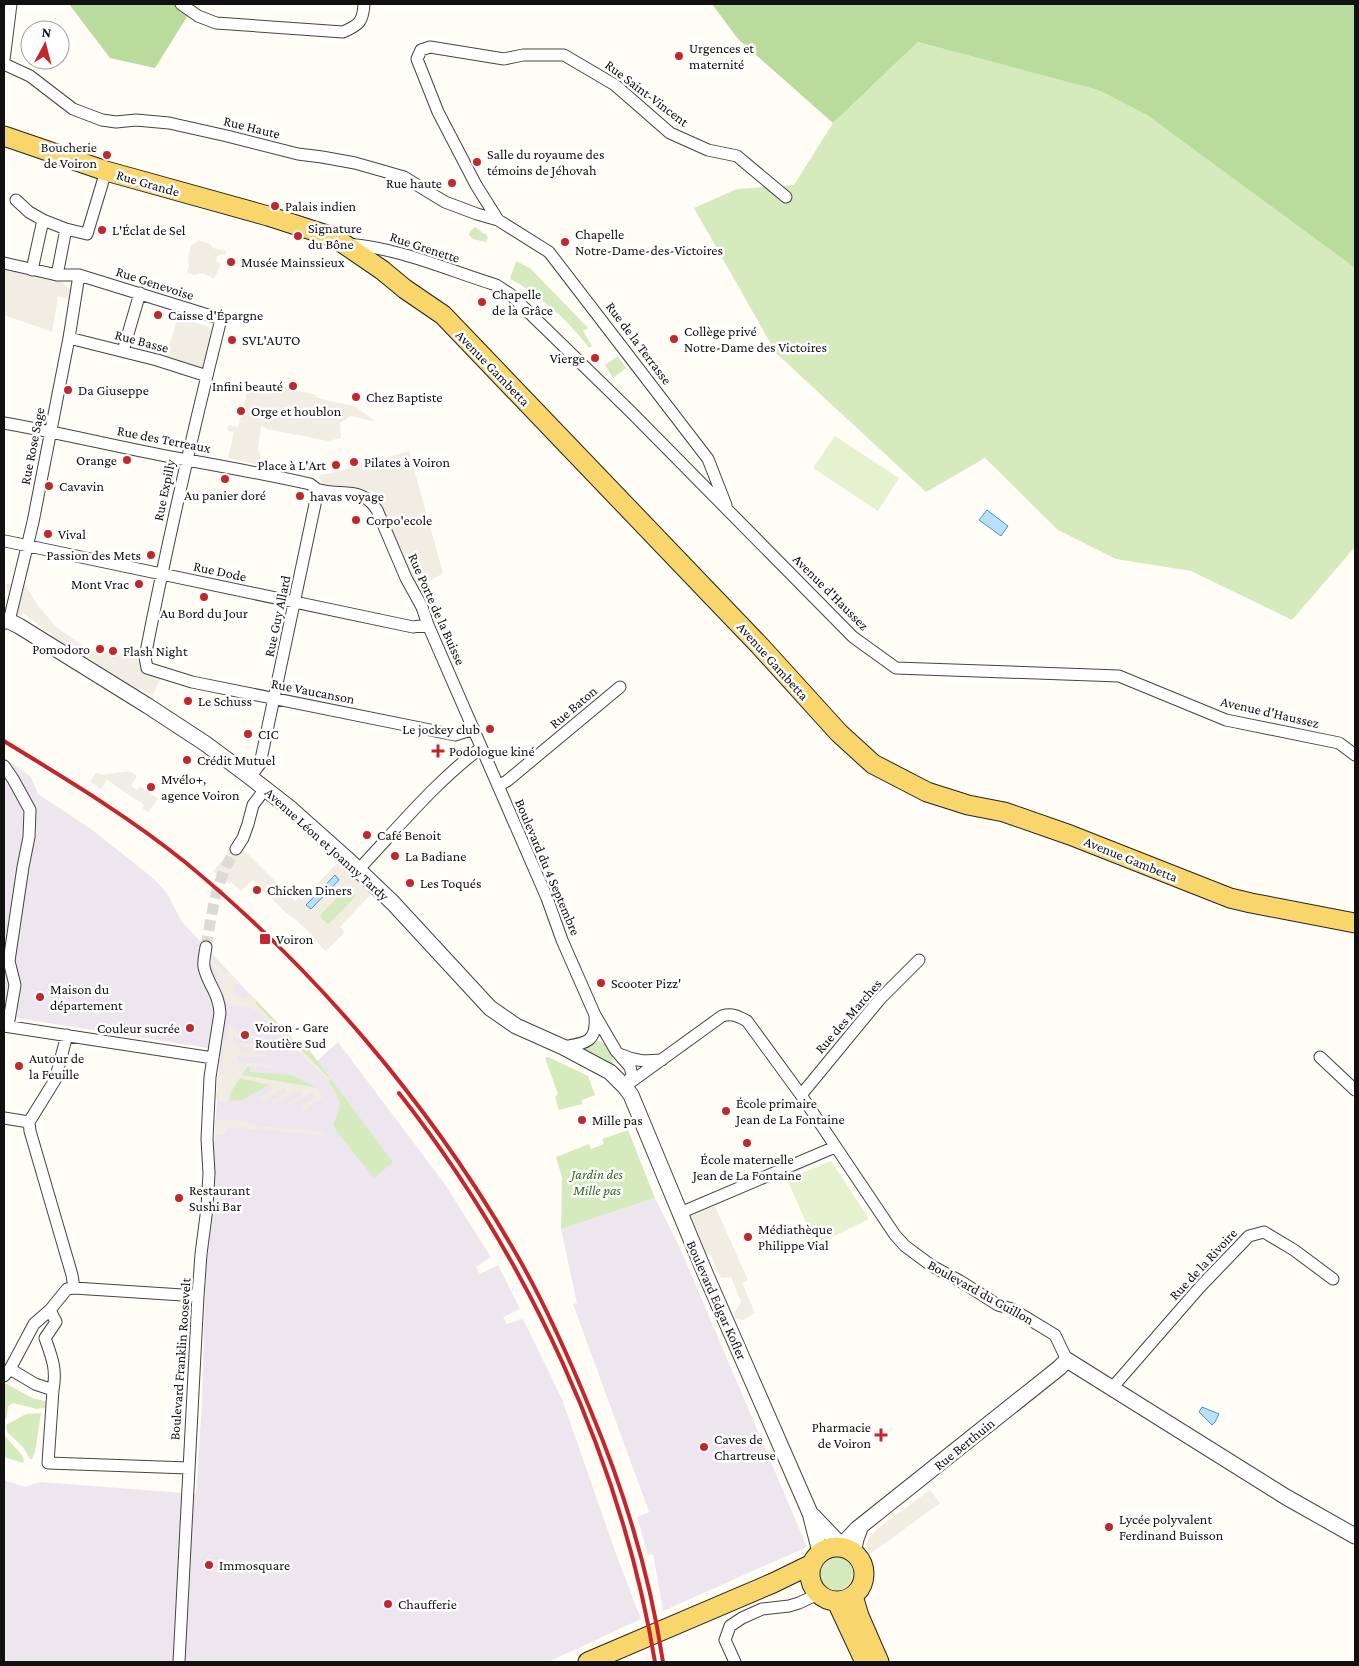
<svg xmlns="http://www.w3.org/2000/svg" width="1359" height="1666" font-family="'Crimson Pro',serif">
<style>
.industrial{fill:#eee6ef}
.green{fill:#d5ebbd}
.forest{fill:#b9dc9c}
.pitch{fill:#e6f2cf}
.plaza{fill:#f1ede2;fill-rule:evenodd}
.water{fill:#b9e0f7;stroke:#3f96cf}
.lines{fill:none;stroke-linecap:round;stroke-linejoin:round}
.minor-tunnel{stroke:#dbdad3;stroke-width:11;stroke-dasharray:11 5.5;stroke-linecap:butt}
.minor-casing{stroke:#444;stroke-width:13}
.tertiary-casing{stroke:#444;stroke-width:17}
.primary-casing{stroke:#222;stroke-width:21}
.minor{stroke:#fff;stroke-width:11}
.tertiary{stroke:#fff;stroke-width:15}
.primary{stroke:#f9d66b;stroke-width:19}
.rail{stroke:#c4262e;stroke-width:4}
.poi-dot{fill:#c4262e;stroke:#fff;stroke-width:2}
.labels{text-anchor:middle;dominant-baseline:central;stroke-width:5;stroke-linejoin:round;paint-order:stroke}
.poi-label{font-size:14px;fill:#111;stroke:#fff;text-anchor:start}
.street-label{font-size:14px;fill:#111;stroke:#fff}
.park-label{font-size:14px;font-style:italic;fill:#2f6b1f;stroke:#fff}
</style>
<rect width="100%" height="100%" fill="#fffdf5"/>
<path class="industrial" d="M 4,758 L 31,777 L 38,794 L 91,829 L 153,878 L 167,893 L 182,922 L 299,1046 L 307,1047 L 317,1061 L 338,1042 L 444,1183 L 491,1257 L 476,1267 L 480,1274 L 498,1265 L 520,1309 L 503,1317 L 507,1324 L 523,1319 L 562,1399 L 616,1554 L 641,1619 L 548,1662 L 4,1662 L 4,1480 L 25,1487 L 40,1482 L 196,1494 L 202,1402 L 205,1292 L 220,1050 L 4,1016 Z
M 655,1198 L 680,1248 L 807,1547 L 663,1611 L 653,1554 L 648,1555 L 637,1517 L 649,1512 L 573,1304 L 577,1303 L 561,1229 Z"/>
<path class="green" d="M 918,42 L 1098,90 L 1147,115 L 1355,268 L 1355,547 L 1292,620 L 1191,571 L 1116,559 L 1058,530 L 985,458 L 926,492 L 776,353 L 694,208 L 737,189 L 794,185 L 833,123 Z
M 475,227 L 480,230 L 482,233 L 486,234 L 488,238 L 486,242 L 473,239 L 469,235 L 470,231 Z
M 516,261 L 530,268 L 588,328 L 583,331 L 592,346 L 589,348 C 571,323 538,293 510,279 Z
M 618,356 L 626,368 L 613,378 L 605,365 Z
M 347,887 L 357,896 L 328,925 L 319,916 Z
M 257,1001 L 299,1046 L 307,1047 L 393,1162 L 374,1178 L 337,1132 L 333,1125 C 342,1104 342,1100 328,1081 L 330,1079 L 255,1003 Z
M 597,1041 C 608,1042 614,1055 613,1065 L 585,1050 L 586,1047 Z
M 548,1057 L 588,1076 L 595,1095 L 582,1100 L 582,1104 L 559,1110 L 555,1097 L 558,1094 L 545,1058 Z
M 248,1066 L 250,1066 L 250,1072 L 292,1075 L 317,1088 L 241,1075 Z
M 239,1078 L 270,1084 L 242,1100 L 229,1101 L 230,1093 Z
M 628,1130 L 655,1198 L 561,1229 L 562,1177 L 556,1157 L 589,1144 L 591,1149 L 604,1144 L 602,1139 Z
M 5,1383 L 32,1398 L 49,1402 L 48,1407 L 37,1409 L 13,1403 L 8,1406 L 7,1417 L 4,1421 L 4,1386 Z
M 41,1413 L 35,1452 L 32,1459 L 30,1459 L 23,1447 L 7,1432 L 6,1425 L 26,1414 Z
M 4,1435 L 22,1455 L 24,1461 L 23,1463 L 4,1457 Z
M819 1573a17 17 0 1 1 34 0a17 17 0 1 1-34 0Z"/>
<path class="forest" d="M 69,4 L 195,4 L 155,68 L 110,58 Z
M 712,4 L 1355,4 L 1355,268 L 1147,115 L 1098,90 L 918,42 L 833,123 L 738,39 Z"/>
<path class="pitch" d="M 835,436 L 899,478 L 878,511 L 813,468 Z
M 831,1161 L 869,1219 L 816,1245 L 787,1179 Z"/>
<path class="plaza" d="M 198,240 L 210,244 L 213,248 L 227,251 L 225,255 L 222,254 L 217,256 L 216,261 L 221,264 L 214,279 L 202,273 L 195,275 L 187,273 L 189,266 L 188,258 L 191,246 Z
M 4,269 L 62,282 L 71,290 L 70,299 L 58,297 L 52,332 L 4,315 Z
M 178,317 L 207,326 L 213,331 L 202,370 L 165,359 Z
M 261,384 L 277,388 L 278,386 L 316,395 L 316,397 L 329,401 L 355,406 L 376,422 L 350,416 L 340,423 L 341,438 L 328,441 L 267,429 L 267,428 L 261,426 L 258,450 L 261,455 L 260,465 L 228,458 L 234,432 L 227,430 L 228,425 L 238,427 L 247,392 Z
M 409,451 L 443,573 L 417,589 L 373,491 L 322,485 L 319,475 L 332,473 Z
M 5,584 L 25,584 L 37,604 L 56,627 L 86,648 L 136,658 L 141,662 L 143,672 L 161,678 L 152,696 L 141,689 L 137,693 L 98,668 L 100,665 L 71,648 L 69,652 L 48,638 L 51,634 L 23,613 L 20,617 L 5,609 L 6,601 L 9,595 Z
M 130,771 L 137,776 L 131,786 L 137,790 L 140,786 L 158,799 L 148,812 L 142,808 L 144,805 L 107,780 L 101,789 L 90,782 L 96,773 L 102,775 Z
M 229,848 L 246,852 L 295,901 L 299,897 L 302,900 L 338,862 L 372,893 L 340,927 L 345,932 L 326,951 L 311,937 L 312,935 L 294,918 L 286,913 L 253,880 L 241,891 L 231,882 L 229,884 L 213,871 L 224,859 ZM 347,887 L 356,896 L 328,925 L 319,916 Z
M 209,950 L 212,954 L 212,959 L 225,973 L 226,974 L 229,972 L 239,982 L 233,989 L 243,1000 L 250,994 L 257,1001 L 255,1003 L 330,1079 L 328,1081 L 254,1009 L 228,1003 L 220,986 L 223,983 L 218,974 L 214,967 L 209,965 Z
M 229,1027 L 236,1027 L 236,1033 L 254,1034 L 253,1039 L 235,1037 L 234,1043 L 260,1045 L 260,1048 L 239,1047 L 239,1052 L 266,1055 L 265,1058 L 237,1056 L 237,1062 L 272,1065 L 272,1068 L 248,1066 L 242,1075 L 317,1088 L 320,1091 L 322,1098 L 304,1110 L 301,1106 L 316,1097 L 313,1092 L 288,1106 L 287,1104 L 302,1095 L 299,1090 L 274,1104 L 272,1101 L 287,1093 L 284,1088 L 261,1102 L 259,1098 L 273,1090 L 270,1085 L 240,1078 L 230,1093 L 229,1101 L 220,1101 L 217,1099 L 216,1096 L 218,1075 L 222,1075 L 224,1048 L 221,1047 L 221,1040 L 227,1041 Z
M 221,1119 L 243,1121 L 258,1126 L 320,1131 L 325,1135 L 227,1127 L 225,1132 L 222,1135 L 215,1135 L 216,1120 Z
M 715,1206 L 748,1280 L 742,1283 L 755,1313 L 743,1320 L 735,1318 L 734,1313 L 741,1302 L 731,1277 L 721,1278 L 711,1255 L 704,1253 L 689,1217 Z
M 930,1490 L 940,1503 L 869,1555 L 866,1544 L 869,1538 L 877,1529 Z"/>
<path class="water" d="M 987,510 L 1008,526 L 1001,536 L 979,520 Z
M 335,875 L 339,880 L 311,909 L 306,905 Z
M 1202,1407 L 1219,1414 L 1215,1422 L 1212,1425 L 1199,1412 Z"/>
<g class="lines">
<path class="minor-tunnel" d="M 206,947 C 212,912 216,879 236,849"/>
<g class="minor-casing">
<path id="minor" d="M 181,4 L 198,16 L 216,23 L 343,32 C 359,25 363,22 364,4
M 4,60 L 11,4
M 4,64 L 30,76 L 73,109 L 102,120 L 116,122 L 136,120 L 169,123 L 227,136 L 298,154 L 322,157 L 355,163 L 404,177 L 445,202 L 477,214 L 498,220 L 549,252 L 708,459 L 726,505
M 16,200 L 29,212 L 43,220
M 498,220 L 476,185 L 438,112 L 417,59 L 421,50 L 430,47 L 504,59 L 523,55 L 564,55 L 615,85 L 670,133 L 708,150 L 737,156 L 786,197
M 66,229 L 87,234 L 106,171
M 348,244 C 399,248 448,270 496,285 L 510,294 L 631,412 L 853,637 L 896,668 L 1119,676 L 1226,720 L 1339,743 L 1355,755
M 4,263 L 57,275 L 79,275 L 221,319
M 32,270 L 43,220 L 66,229 L 57,275
M 221,319 C 193,431 167,544 145,657 L 147,668 L 192,682 L 455,735 L 474,729
M 69,338 L 157,360 L 207,376
M 123,351 L 140,293
M 4,423 C 61,433 118,447 176,458 C 221,466 265,474 310,484 C 313,486 317,490 320,490 C 342,496 362,486 377,510 L 406,578 L 422,607 L 428,625 L 547,898 L 562,940 L 595,1015 L 616,1051 L 630,1067 L 632,1075 L 625,1087
M 5,541 L 413,627 L 428,625
M 9,621 L 33,522 L 69,338 L 79,275
M 4,766 L 13,779 L 30,810 L 29,837 L 23,867 L 9,961 L 15,985 L 8,1026
M 250,777 L 260,764 L 318,490
M 498,786 L 507,781 L 620,687
M 236,849 L 243,838 L 248,824 L 253,805 L 265,789
M 358,870 C 396,830 437,780 481,748
M 4,1026 L 213,1058
M 563,1047 C 585,1043 597,1043 595,1017
M 622,1055 C 636,1062 647,1061 662,1060
M 1320,1057 L 1355,1090
M 628,1084 L 722,1016 C 732,1013 738,1016 747,1021 L 801,1095 L 895,1235 L 905,1246 L 932,1266 L 960,1281 L 998,1305 L 1012,1309 L 1055,1335 L 1067,1360
M 801,1095 L 880,999 L 919,960
M 4,1118 L 29,1122
M 29,1122 L 30,1131 L 72,1275 L 74,1288
M 29,1122 L 55,1080 L 67,1035
M 680,1213 L 835,1147
M 10,1369 L 35,1384 L 53,1390 C 57,1369 52,1358 45,1338 L 56,1322 L 50,1310
M 4,1376 L 10,1369 L 34,1324 L 50,1310 L 67,1289 L 74,1288 L 198,1296
M 1112,1388 L 1200,1287 L 1249,1236 L 1264,1232 L 1294,1250 L 1333,1279
M 53,1390 L 48,1463 L 188,1468
M 179,1662 L 198,1296 L 201,1254 L 207,1208 L 209,1173 L 207,1139 L 210,1077 L 220,1013 C 219,993 208,985 204,967 C 203,961 205,954 206,947
M 735,1662 L 725,1640 L 730,1626 L 742,1618 L 762,1609 L 789,1606 L 799,1603 L 818,1594"/>
</g>
<g class="tertiary-casing">
<path id="tertiary" d="M 4,621 L 9,621 L 19,626 L 148,706 L 206,744 L 250,777 L 291,809 L 346,858 L 393,903 L 490,1008 L 516,1026 L 563,1047 L 610,1072 L 625,1087 L 631,1095 L 705,1273 L 810,1513 L 820,1552
M 813,1516 L 837,1541 L 839,1547
M 840,1547 L 857,1529 L 1059,1368 L 1067,1360 L 1286,1497 L 1355,1536
M 853,1553 L 856,1539 L 860,1528"/>
</g>
<g class="primary-casing">
<path id="primary" d="M 4,136 L 106,171 L 268,216 L 330,236 L 344,244 L 382,270 L 405,289 L 443,315 L 760,646 L 839,733 L 873,764 L 927,792 L 968,805 L 1004,812 L 1070,835 L 1230,898 L 1251,903 L 1355,923
M810 1574a27 27 0 1 1 54 0a27 27 0 1 1-54 0Z
M 853,1596 L 859,1616 L 879,1662
M 837,1602 L 865,1662
M 588,1662 L 773,1583 L 810,1565"/>
</g>
<use href="#minor" class="minor"/>
<use href="#tertiary" class="tertiary"/>
<use href="#primary" class="primary"/>
<path class="rail" d="M 4,741 C 66,779 128,816 185,862 C 313,967 427,1101 511,1245 C 542,1297 567,1353 590,1409 C 624,1490 650,1575 663,1662
M 399,1093 C 527,1257 621,1457 655,1662"/>
</g>
<g class="poi-dot">
<circle cx="679" cy="56" r="5"/>
<circle cx="107" cy="155" r="5"/>
<circle cx="477" cy="162" r="5"/>
<circle cx="452" cy="183" r="5"/>
<circle cx="275" cy="206" r="5"/>
<circle cx="102" cy="230" r="5"/>
<circle cx="298" cy="236" r="5"/>
<circle cx="565" cy="242" r="5"/>
<circle cx="231" cy="262" r="5"/>
<circle cx="482" cy="302" r="5"/>
<circle cx="158" cy="315" r="5"/>
<circle cx="674" cy="339" r="5"/>
<circle cx="232" cy="340" r="5"/>
<circle cx="595" cy="358" r="5"/>
<circle cx="293" cy="386" r="5"/>
<circle cx="68" cy="390" r="5"/>
<circle cx="356" cy="397" r="5"/>
<circle cx="241" cy="411" r="5"/>
<circle cx="127" cy="460" r="5"/>
<circle cx="354" cy="462" r="5"/>
<circle cx="336" cy="465" r="5"/>
<circle cx="225" cy="479" r="5"/>
<circle cx="49" cy="486" r="5"/>
<circle cx="300" cy="496" r="5"/>
<circle cx="356" cy="520" r="5"/>
<circle cx="48" cy="534" r="5"/>
<circle cx="151" cy="555" r="5"/>
<circle cx="139" cy="584" r="5"/>
<circle cx="204" cy="597" r="5"/>
<circle cx="100" cy="649" r="5"/>
<circle cx="113" cy="651" r="5"/>
<circle cx="188" cy="701" r="5"/>
<circle cx="490" cy="729" r="5"/>
<circle cx="248" cy="734" r="5"/>
<path d="M435.5 743.5h5v5h5v5h-5v5h-5v-5h-5v-5h5z"/>
<circle cx="187" cy="760" r="5"/>
<circle cx="151" cy="787" r="5"/>
<circle cx="367" cy="835" r="5"/>
<circle cx="395" cy="856" r="5"/>
<circle cx="410" cy="883" r="5"/>
<circle cx="257" cy="890" r="5"/>
<rect x="259" y="933" width="12" height="12" rx="2.5"/>
<circle cx="601" cy="983" r="5"/>
<circle cx="40" cy="997" r="5"/>
<circle cx="190" cy="1028" r="5"/>
<circle cx="245" cy="1035" r="5"/>
<circle cx="19" cy="1066" r="5"/>
<circle cx="726" cy="1111" r="5"/>
<circle cx="582" cy="1120" r="5"/>
<circle cx="747" cy="1143" r="5"/>
<circle cx="179" cy="1198" r="5"/>
<circle cx="748" cy="1237" r="5"/>
<path d="M878.5 1427.5h5v5h5v5h-5v5h-5v-5h-5v-5h5z"/>
<circle cx="704" cy="1447" r="5"/>
<circle cx="1109" cy="1527" r="5"/>
<circle cx="209" cy="1565" r="5"/>
<circle cx="388" cy="1604" r="5"/>
</g>
<g class="labels">
<g class="poi-label">
<text x="689" y="48">Urgences et<tspan x="689" dy="16">maternité</tspan></text>
<text x="97" y="147" text-anchor="end">Boucherie<tspan x="97" dy="16">de Voiron</tspan></text>
<text x="487" y="154">Salle du royaume des<tspan x="487" dy="16">témoins de Jéhovah</tspan></text>
<text x="442" y="183" text-anchor="end">Rue haute</text>
<text x="285" y="206">Palais indien</text>
<text x="308" y="228">Signature<tspan x="308" dy="16">du Bône</tspan></text>
<text x="112" y="230">L'Éclat de Sel</text>
<text x="575" y="234">Chapelle<tspan x="575" dy="16">Notre-Dame-des-Victoires</tspan></text>
<text x="241" y="262">Musée Mainssieux</text>
<text x="492" y="294">Chapelle<tspan x="492" dy="16">de la Grâce</tspan></text>
<text x="168" y="315">Caisse d'Épargne</text>
<text x="684" y="331">Collège privé<tspan x="684" dy="16">Notre-Dame des Victoires</tspan></text>
<text x="242" y="340">SVL'AUTO</text>
<text x="585" y="358" text-anchor="end">Vierge</text>
<text x="283" y="386" text-anchor="end">Infini beauté</text>
<text x="78" y="390">Da Giuseppe</text>
<text x="366" y="397">Chez Baptiste</text>
<text x="251" y="411">Orge et houblon</text>
<text x="117" y="460" text-anchor="end">Orange</text>
<text x="364" y="462">Pilates à Voiron</text>
<text x="326" y="465" text-anchor="end">Place à L'Art</text>
<text x="59" y="486">Cavavin</text>
<text x="225" y="495" text-anchor="middle">Au panier doré</text>
<text x="310" y="496">havas voyage</text>
<text x="366" y="520">Corpo'ecole</text>
<text x="58" y="534">Vival</text>
<text x="141" y="555" text-anchor="end">Passion des Mets</text>
<text x="129" y="584" text-anchor="end">Mont Vrac</text>
<text x="204" y="613" text-anchor="middle">Au Bord du Jour</text>
<text x="90" y="649" text-anchor="end">Pomodoro</text>
<text x="123" y="651">Flash Night</text>
<text x="198" y="701">Le Schuss</text>
<text x="480" y="729" text-anchor="end">Le jockey club</text>
<text x="258" y="734">CIC</text>
<text x="449" y="751">Podologue kiné</text>
<text x="197" y="760">Crédit Mutuel</text>
<text x="161" y="779">Mvélo+,<tspan x="161" dy="16">agence Voiron</tspan></text>
<text x="377" y="835">Café Benoit</text>
<text x="405" y="856">La Badiane</text>
<text x="420" y="883">Les Toqués</text>
<text x="267" y="890">Chicken Diners</text>
<text x="276" y="939">Voiron</text>
<text x="611" y="983">Scooter Pizz'</text>
<text x="50" y="989">Maison du<tspan x="50" dy="16">département</tspan></text>
<text x="255" y="1027">Voiron - Gare<tspan x="255" dy="16">Routière Sud</tspan></text>
<text x="180" y="1028" text-anchor="end">Couleur sucrée</text>
<text x="29" y="1058">Autour de<tspan x="29" dy="16">la Feuille</tspan></text>
<text x="736" y="1103">École primaire<tspan x="736" dy="16">Jean de La Fontaine</tspan></text>
<text x="592" y="1120">Mille pas</text>
<text x="747" y="1159" text-anchor="middle">École maternelle<tspan x="747" dy="16">Jean de La Fontaine</tspan></text>
<text x="189" y="1190">Restaurant<tspan x="189" dy="16">Sushi Bar</tspan></text>
<text x="758" y="1229">Médiathèque<tspan x="758" dy="16">Philippe Vial</tspan></text>
<text x="871" y="1427" text-anchor="end">Pharmacie<tspan x="871" dy="16">de Voiron</tspan></text>
<text x="714" y="1439">Caves de<tspan x="714" dy="16">Chartreuse</tspan></text>
<text x="1119" y="1519">Lycée polyvalent<tspan x="1119" dy="16">Ferdinand Buisson</tspan></text>
<text x="219" y="1565">Immosquare</text>
<text x="398" y="1604">Chaufferie</text>
</g>
<g class="street-label">
<text transform="translate(647 93) rotate(37)">Rue Saint-Vincent</text>
<text transform="translate(252 127) rotate(14)">Rue Haute</text>
<text transform="translate(148 183) rotate(16)">Rue Grande</text>
<text transform="translate(425 247) rotate(18)">Rue Grenette</text>
<text transform="translate(155 283) rotate(18)">Rue Genevoise</text>
<text transform="translate(142 341) rotate(15)">Rue Basse</text>
<text transform="translate(639 343) rotate(53)">Rue de la Terrasse</text>
<text transform="translate(493 368) rotate(46)">Avenue Gambetta</text>
<text transform="translate(164 439) rotate(11)">Rue des Terreaux</text>
<text transform="translate(32 446) rotate(-79)">Rue Rose Sage</text>
<text transform="translate(164 490) rotate(-78)">Rue Expilly</text>
<text transform="translate(220 571) rotate(12)">Rue Dode</text>
<text transform="translate(831 592) rotate(45)">Avenue d'Haussez</text>
<text transform="translate(437 609) rotate(66)">Rue Porte de la Buisse</text>
<text transform="translate(277 616) rotate(-78)">Rue Guy Allard</text>
<text transform="translate(773 661) rotate(48)">Avenue Gambetta</text>
<text transform="translate(313 691) rotate(11)">Rue Vaucanson</text>
<text transform="translate(573 707) rotate(-40)">Rue Baton</text>
<text transform="translate(1270 712) rotate(13)">Avenue d'Haussez</text>
<text transform="translate(327 844) rotate(42)">Avenue Léon et Joanny Tardy</text>
<text transform="translate(1131 859) rotate(22)">Avenue Gambetta</text>
<text transform="translate(548 867) rotate(67)">Boulevard du 4 Septembre</text>
<text transform="translate(848 1016) rotate(-49)">Rue des Marches</text>
<text transform="translate(1203 1264) rotate(-47)">Rue de la Rivoire</text>
<text transform="translate(981 1292) rotate(29)">Boulevard du Guillon</text>
<text transform="translate(717 1300) rotate(66)">Boulevard Edgar Kofler</text>
<text transform="translate(180 1359) rotate(-86)">Boulevard Franklin Roosevelt</text>
<text transform="translate(964 1444) rotate(-39)">Rue Berthuin</text>
</g>
<g class="park-label">
<text x="597" y="1174">Jardin des<tspan x="597" dy="16">Mille pas</tspan></text>
</g>
</g>
<rect width="1359" height="1666" fill="none" stroke="#111111" stroke-width="10"/>
<g transform="translate(45 45) rotate(7)"><circle r="24" fill="#ffffff" stroke="#a0a0a0"/>
<path d="M0-4L9 19L0 12L-9 19Z" fill="#c4262e"/>
<text y="-8" font-size="14" font-weight="bold" text-anchor="middle" fill="#111111">N</text>
</g>
</svg>
